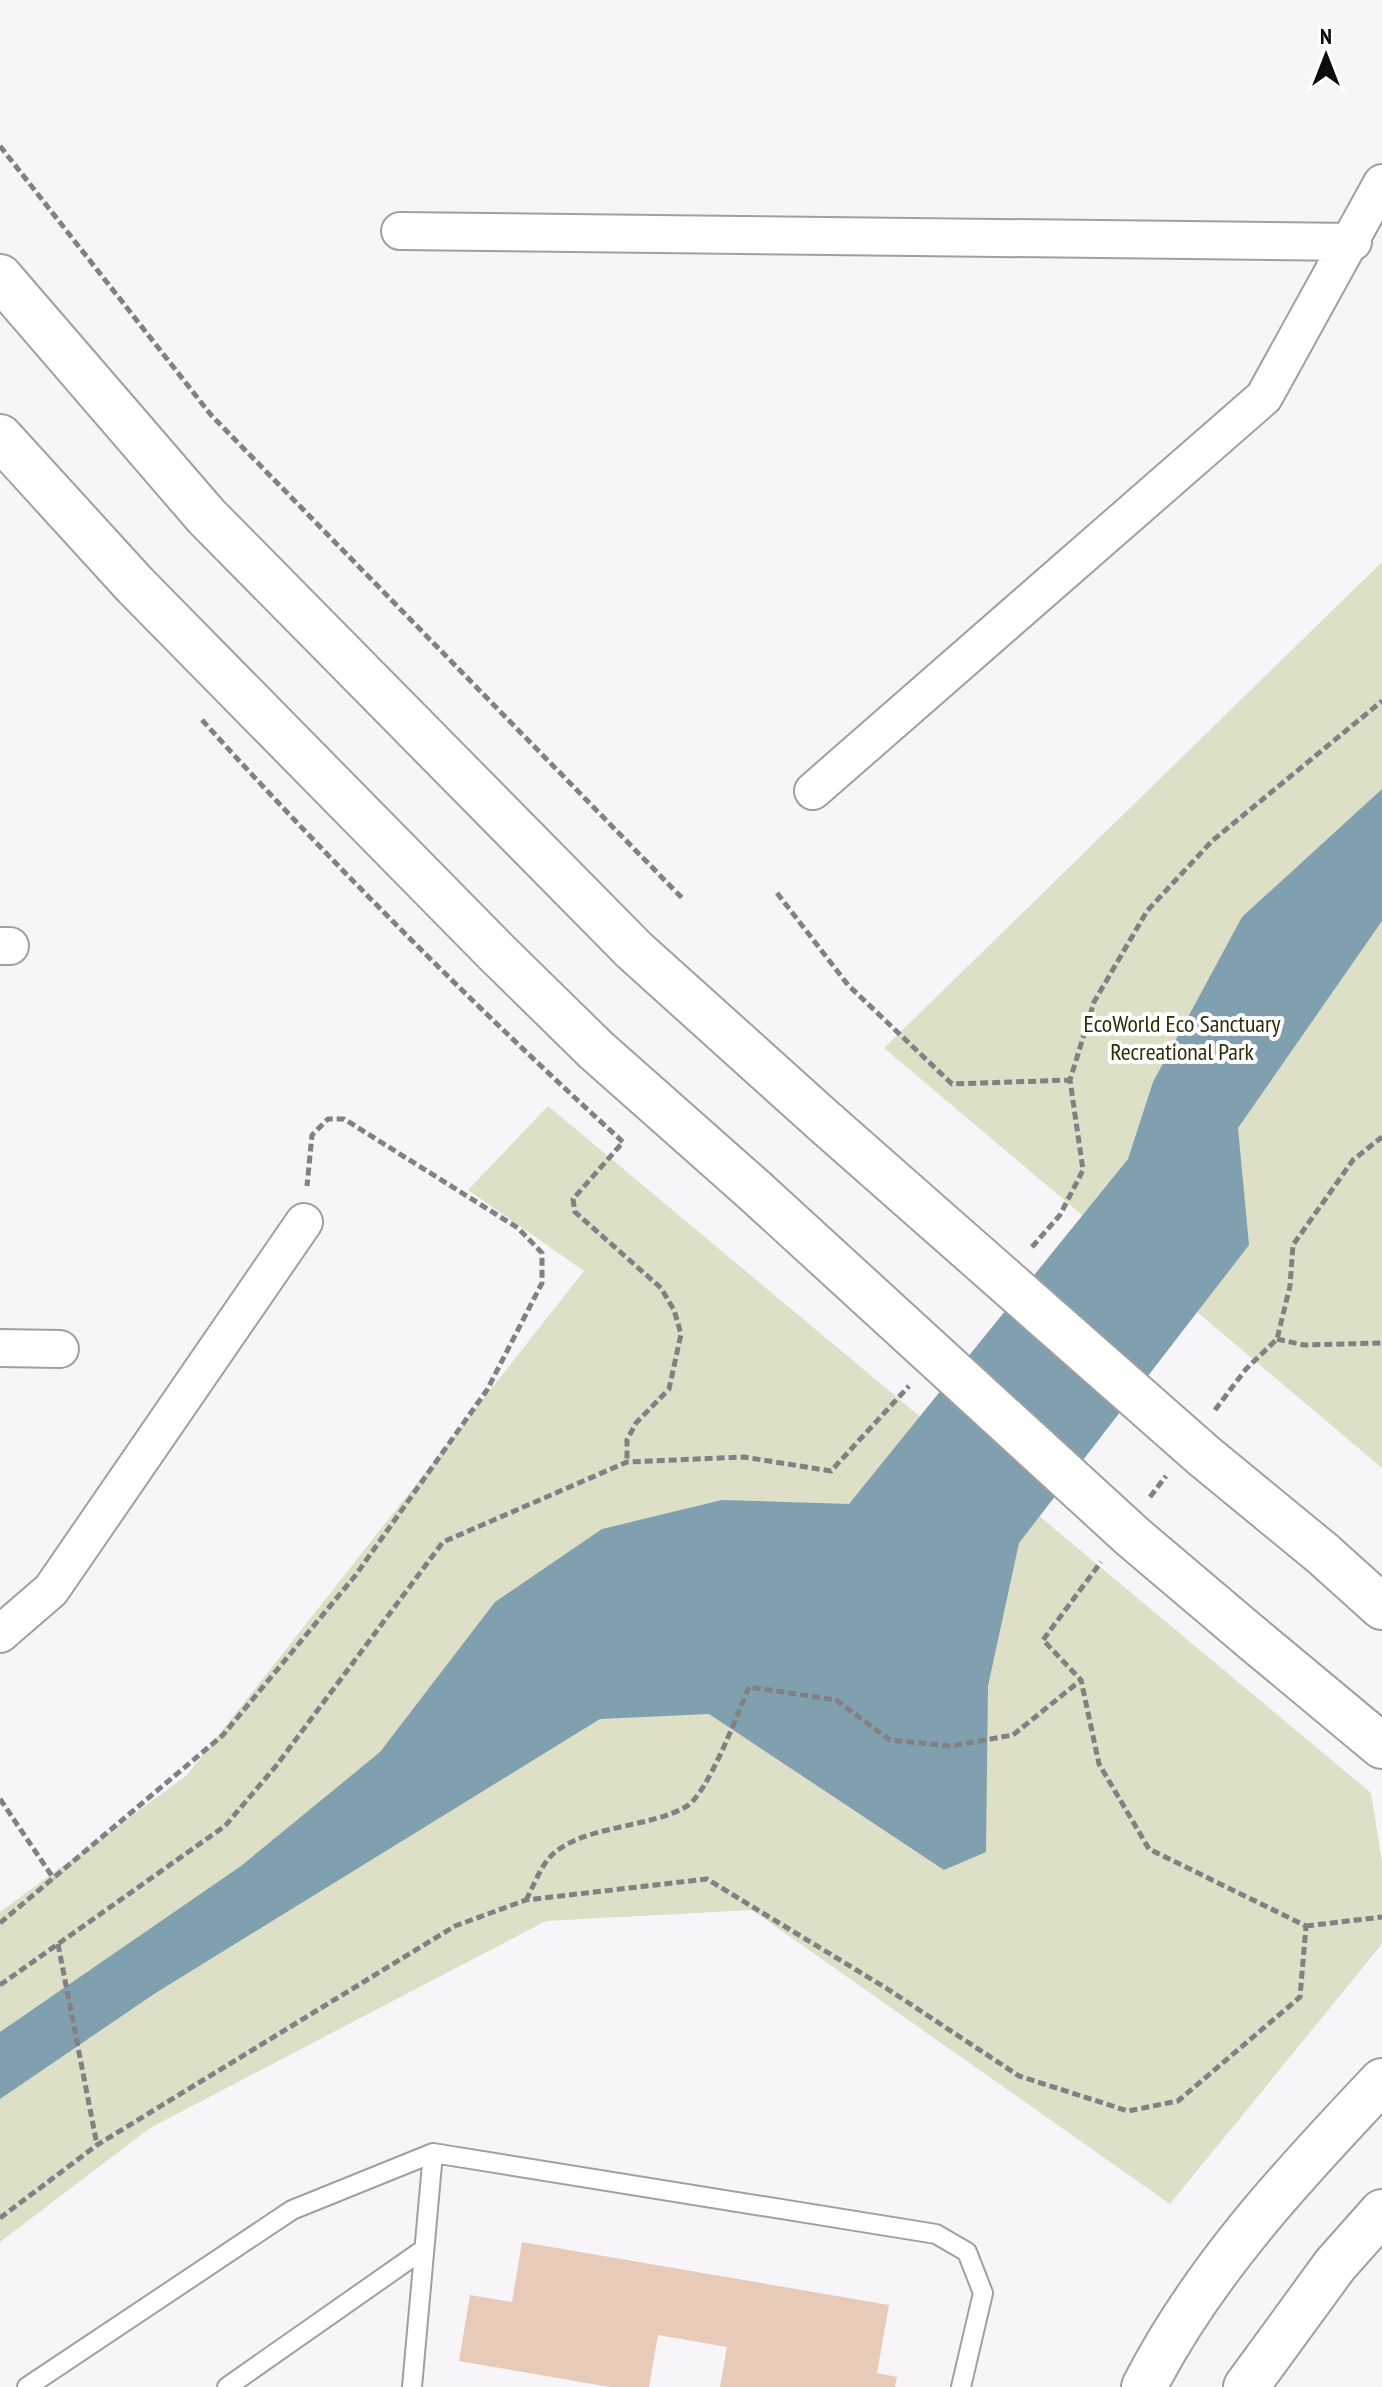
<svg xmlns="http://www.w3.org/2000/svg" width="1382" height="2387" font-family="'PT Sans Narrow',sans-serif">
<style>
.green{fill:#dddfc7}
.water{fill:#809faf}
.building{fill:#e7cbb8}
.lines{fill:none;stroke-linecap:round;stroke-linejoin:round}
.lane-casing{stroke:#a19fa2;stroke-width:22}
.street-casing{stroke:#a19fa2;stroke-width:40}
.secondary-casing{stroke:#a19fa2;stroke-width:48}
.path{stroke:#818082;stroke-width:5;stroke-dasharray:8 4;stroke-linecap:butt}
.lane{stroke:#fff;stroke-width:18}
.street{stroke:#fff;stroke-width:36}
.secondary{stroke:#fff;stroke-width:44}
.secondary-bridge-casing{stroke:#a19fa2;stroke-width:48;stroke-linecap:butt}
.secondary-bridge{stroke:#fff;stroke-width:44}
.labels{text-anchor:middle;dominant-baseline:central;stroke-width:8;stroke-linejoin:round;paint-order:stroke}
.park-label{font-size:24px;fill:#2c2d05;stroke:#fff}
</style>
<rect width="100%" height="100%" fill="#f7f5f8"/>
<path class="green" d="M 1382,562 L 1382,1468 L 884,1048 Z
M 548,1106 L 1371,1793 L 1382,1862 L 1382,1944 L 1170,2204 L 752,1910 L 546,1921 L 150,2128 L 0,2242 L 0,1912 L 187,1775 L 584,1271 L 468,1190 Z"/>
<path class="water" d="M 1382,789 L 1382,921 L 1238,1128 L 1249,1245 L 1019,1543 L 988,1686 L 986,1852 L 944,1870 L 709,1714 L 600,1719 L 154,1994 L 0,2099 L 0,2032 L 241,1866 L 380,1752 L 495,1602 L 602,1529 L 722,1500 L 849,1504 L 1128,1159 L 1153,1082 L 1242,917 Z"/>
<path class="building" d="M 522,2242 L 889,2305 L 877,2373 L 897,2377 L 895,2387 L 720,2387 L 727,2347 L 658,2335 L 649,2387 L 610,2387 L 459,2361 L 470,2295 L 512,2302 Z"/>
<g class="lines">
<g class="lane-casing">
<path id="lane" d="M 27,2387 L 292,2210 L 433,2153 L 936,2234 L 967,2252 L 983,2293 L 961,2387
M 227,2387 L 424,2249
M 412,2387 L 433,2153"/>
</g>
<g class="street-casing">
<path id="street" d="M 400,231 L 1353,242
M 813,791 L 1264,397 L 1382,183
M 0,946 L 10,946
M 0,1348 L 60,1349
M 0,1634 L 51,1590 L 304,1222"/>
</g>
<g class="secondary-casing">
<path id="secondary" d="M 0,277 L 206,516 L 634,950 L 826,1123
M 0,437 L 135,585 L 497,953 L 596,1050 L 754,1190
M 1322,1553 L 1382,1607
M 1251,1637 L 1382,1746
M 1144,2387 C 1203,2271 1293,2175 1382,2081
M 1246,2387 L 1335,2265 L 1382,2212"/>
</g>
<path class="path" d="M 0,146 L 211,415 L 684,900
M 202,720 C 335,867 477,1009 623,1142 L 573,1199 L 575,1212 L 661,1288 L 674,1310 L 681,1334 L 669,1389 L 636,1423 L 627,1440 L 627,1462
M 777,893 L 848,985 L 952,1084 L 1070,1080
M 1032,1247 L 1060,1215 L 1083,1170 L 1070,1080 L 1094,1002 L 1147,911 L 1212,841 L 1382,701
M 1277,1339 L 1304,1345 L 1382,1343
M 1215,1410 L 1246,1369 L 1277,1339 L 1290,1286 L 1293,1245 L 1353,1160 L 1382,1137
M 1150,1497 L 1166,1476
M 0,1799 L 54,1879
M 526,1900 C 533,1887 540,1868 550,1857 C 580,1825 649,1829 687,1806 C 708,1793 738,1713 749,1687 L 836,1700 L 890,1740 L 951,1746 L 1013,1735 L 1081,1680
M 0,1923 L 223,1735 L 355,1576 L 487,1390 L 542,1283 L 542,1253 L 518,1228 L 344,1119 L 328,1119 L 312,1135 L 307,1186
M 1306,1926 L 1382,1917
M 58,1944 L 97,2145
M 0,1985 L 225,1826 L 276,1766 L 443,1542 L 627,1462 L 744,1457 L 831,1471 L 909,1386
M 0,2218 L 97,2145 L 455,1926 L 526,1900 L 707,1879 L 886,1988 L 1019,2076 L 1128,2111 L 1178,2101 L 1300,1997 L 1306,1926 L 1149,1849 L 1099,1764 L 1081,1680 L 1043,1640 L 1101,1562"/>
<use href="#lane" class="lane"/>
<use href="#street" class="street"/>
<use href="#secondary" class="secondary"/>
<g class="secondary-bridge-casing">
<path id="secondary-bridge" d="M 826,1123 L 1204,1456 L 1322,1553
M 754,1190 L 1133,1537 L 1251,1637"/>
</g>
<use href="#secondary-bridge" class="secondary-bridge"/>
</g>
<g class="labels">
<g class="park-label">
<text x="1182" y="1023">EcoWorld Eco Sanctuary<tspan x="1182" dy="28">Recreational Park</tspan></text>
</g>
</g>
<g transform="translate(1326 56)" stroke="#ffffff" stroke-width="6" paint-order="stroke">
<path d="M0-6L14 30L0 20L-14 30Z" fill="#0c0c0d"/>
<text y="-12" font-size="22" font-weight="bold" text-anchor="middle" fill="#0c0c0d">N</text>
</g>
</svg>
